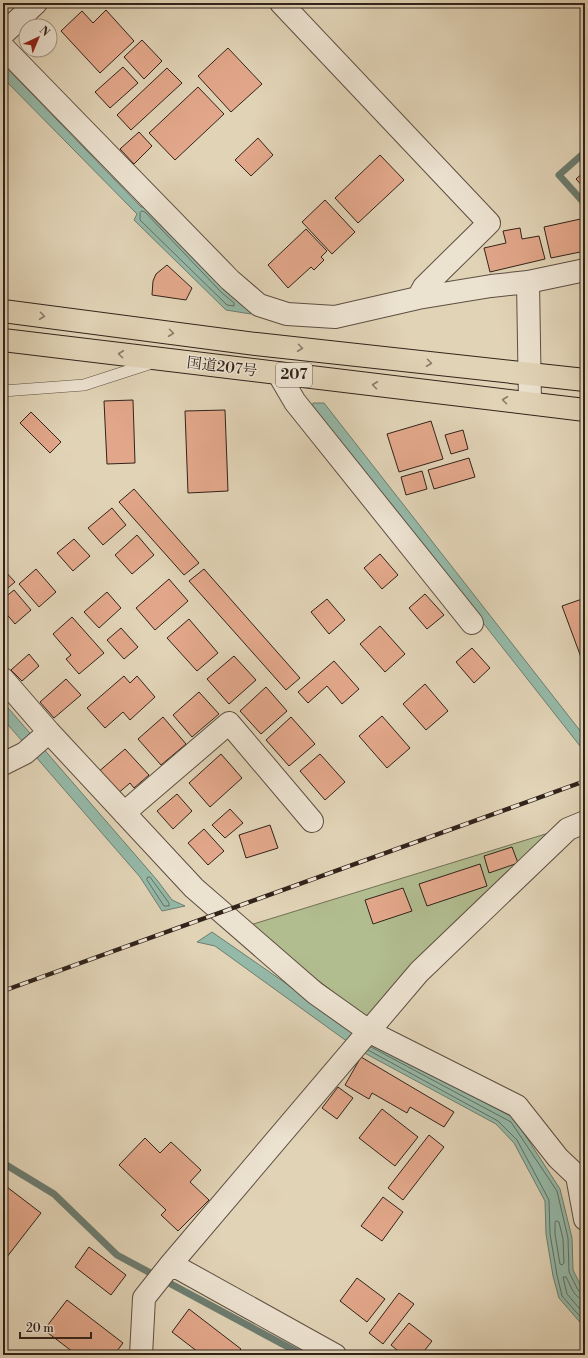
<svg xmlns="http://www.w3.org/2000/svg" width="588" height="1358" font-family="'Libre Bodoni','Noto Serif JP',serif">
<style>
.green{fill:#b1bc8f;stroke:#727055}
.water{fill:#95b9a8;stroke:#6d7d70}
.lines{fill:none;stroke-linecap:round;stroke-linejoin:round}
.shore{stroke:#646e62;stroke-width:1}
.stream{stroke:#6d7d70;stroke-width:7}
.building{fill:#e2a78a;stroke:#32231b}
.service-casing{stroke:#5e4f42;stroke-width:12}
.minor-casing{stroke:#5e4f42;stroke-width:24}
.trunk-casing{stroke:#32231b;stroke-width:24}
.service{stroke:#ece2d0;stroke-width:11}
.minor{stroke:#ece2d0;stroke-width:22}
.trunk{stroke:#e1d3b6;stroke-width:22}
.rail-casing{stroke:#32231b;stroke-width:4.5}
.rail{stroke:#ece2d0;stroke-width:3;stroke-dasharray:9;stroke-linecap:butt}
.oneway{stroke:#8a7b68}
.labels{text-anchor:middle;dominant-baseline:central;stroke-width:3;stroke-linejoin:round;paint-order:stroke}
.shield{fill:#ece2d0;stroke:#6a5c51;stroke-width:1}
.shield-label{font-size:14px;font-weight:bold;fill:#32231b}
.street-label{font-size:15px;fill:#32231b;stroke:#ece2d0}
</style>
<rect width="100%" height="100%" fill="#e1d3b6"/>
<filter id="stains"><feTurbulence type="fractalNoise" baseFrequency=".005" numOctaves="4"/><feColorMatrix values="0 0 0 0 .2 0 0 0 0 .09 0 0 0 0 .02 0 0 0 .5 -.17"/></filter>
<radialGradient id="worn" r=".72"><stop offset=".6" stop-color="#630" stop-opacity="0"/><stop offset="1" stop-color="#630" stop-opacity=".3"/></radialGradient>
<path class="green" d="M 565,828 L 370,1020 L 247,926 Z"/>
<path class="water" d="M 3,64 L 141,207 L 146,207 L 224,290 L 248,309 L 251,314 L 226,310 L 134,220 L 137,214 L 3,78 Z
M 313,403 L 324,403 L 585,737 L 585,755 L 580,746 L 318,413 L 312,409 Z
M 3,702 L 157,880 L 172,900 L 185,906 L 162,911 L 140,877 L 3,719 Z
M 212,932 L 363,1037 L 514,1118 L 560,1189 L 572,1238 L 573,1270 L 582,1288 L 585,1292 L 585,1328 L 559,1298 L 553,1276 L 546,1234 L 545,1201 L 514,1143 L 496,1124 L 359,1050 L 215,946 L 197,942 Z"/>
<g class="lines">
<path class="shore" d="M 142,211 L 145,212 L 221,292 L 234,303 L 234,306 L 227,305 L 140,220 L 140,213 Z
M 148,877 L 150,877 L 169,903 L 169,906 L 164,906 L 147,880 Z
M 371,1047 L 511,1122 L 557,1191 L 568,1238 L 569,1272 L 578,1290 L 582,1294 L 585,1294
M 368,1050 L 498,1121 L 517,1140 L 549,1200 L 550,1234 L 557,1275 L 562,1296 L 585,1322
M 557,1221 L 559,1222 L 563,1239 L 564,1263 L 562,1265 L 560,1264 L 555,1234 L 555,1222 Z
M 585,1300 C 574,1299 571,1286 566,1277 L 563,1277 L 567,1294 L 585,1315"/>
<path class="stream" d="M 585,152 L 559,175 L 585,204
M 3,1163 L 54,1194 L 117,1255 L 303,1355"/>
</g>
<path class="building" d="M 106,10 L 134,41 L 100,73 L 61,31 L 82,11 L 93,23 Z
M 142,40 L 162,61 L 144,79 L 124,57 Z
M 228,48 L 262,84 L 231,112 L 198,76 Z
M 123,67 L 138,83 L 110,108 L 95,92 Z
M 167,68 L 182,83 L 131,130 L 117,115 Z
M 198,87 L 224,114 L 175,160 L 149,133 Z
M 139,132 L 152,146 L 134,164 L 120,149 Z
M 258,138 L 273,155 L 251,176 L 235,160 Z
M 380,155 L 404,180 L 358,223 L 335,198 Z
M 585,171 L 585,189 L 576,179 Z
M 325,200 L 355,232 L 332,254 L 302,222 Z
M 585,218 L 585,251 L 551,258 L 544,227 Z
M 520,228 L 522,239 L 539,236 L 545,259 L 490,272 L 484,248 L 506,243 L 503,231 Z
M 306,229 L 327,251 L 321,257 L 324,260 L 314,270 L 311,267 L 288,288 L 268,265 Z
M 167,265 L 192,288 L 186,300 L 152,295 L 153,281 L 156,274 Z
M 133,400 L 135,463 L 107,464 L 104,401 Z
M 225,410 L 228,491 L 188,493 L 185,411 Z
M 31,412 L 61,442 L 50,453 L 20,423 Z
M 431,421 L 443,459 L 399,472 L 387,434 Z
M 463,430 L 468,449 L 451,454 L 445,435 Z
M 469,458 L 475,477 L 434,489 L 428,470 Z
M 422,471 L 427,489 L 406,495 L 401,477 Z
M 134,489 L 199,563 L 184,575 L 119,502 Z
M 112,508 L 126,525 L 103,545 L 88,528 Z
M 137,535 L 154,555 L 132,574 L 115,555 Z
M 74,539 L 90,556 L 73,571 L 57,553 Z
M 380,554 L 398,575 L 382,589 L 364,568 Z
M 3,569 L 15,582 L 3,592 Z
M 36,569 L 56,592 L 39,607 L 19,584 Z
M 204,569 L 300,678 L 286,690 L 189,581 Z
M 169,579 L 188,601 L 155,630 L 136,608 Z
M 14,590 L 31,610 L 15,624 L 3,610 L 3,599 Z
M 107,592 L 121,608 L 99,628 L 84,612 Z
M 425,594 L 444,615 L 427,629 L 409,608 Z
M 585,598 L 585,668 L 562,606 Z
M 327,599 L 345,620 L 329,634 L 311,612 Z
M 72,617 L 104,653 L 79,674 L 66,659 L 71,655 L 53,634 Z
M 189,619 L 218,653 L 197,671 L 167,638 Z
M 380,626 L 405,654 L 385,672 L 360,644 Z
M 121,628 L 138,647 L 124,659 L 107,640 Z
M 472,648 L 490,668 L 474,683 L 456,662 Z
M 29,654 L 39,666 L 22,681 L 11,670 Z
M 234,656 L 256,680 L 229,704 L 207,679 Z
M 334,661 L 359,689 L 342,704 L 327,686 L 308,703 L 298,692 Z
M 124,676 L 130,683 L 137,676 L 155,697 L 130,720 L 123,712 L 105,728 L 87,708 Z
M 66,679 L 81,695 L 54,718 L 40,702 Z
M 425,684 L 448,711 L 426,730 L 403,704 Z
M 266,687 L 287,711 L 261,734 L 240,711 Z
M 199,692 L 219,714 L 192,737 L 173,715 Z
M 382,716 L 410,748 L 387,768 L 359,736 Z
M 163,717 L 186,744 L 161,765 L 138,739 Z
M 291,717 L 315,744 L 289,766 L 266,740 Z
M 125,749 L 149,775 L 134,788 L 130,783 L 116,795 L 97,773 Z
M 221,754 L 242,778 L 210,807 L 189,783 Z
M 320,754 L 345,782 L 325,800 L 300,771 Z
M 177,794 L 192,811 L 173,829 L 157,811 Z
M 230,809 L 243,823 L 225,838 L 212,825 Z
M 270,825 L 278,848 L 246,858 L 239,835 Z
M 204,829 L 224,851 L 208,865 L 188,843 Z
M 512,847 L 518,863 L 489,873 L 484,856 Z
M 480,864 L 487,886 L 427,906 L 419,884 Z
M 403,888 L 412,911 L 373,924 L 365,900 Z
M 361,1057 L 454,1112 L 444,1127 L 410,1107 L 407,1113 L 372,1093 L 369,1099 L 345,1085 Z
M 338,1087 L 353,1098 L 337,1119 L 322,1108 Z
M 382,1109 L 418,1137 L 395,1166 L 359,1138 Z
M 429,1135 L 444,1147 L 403,1200 L 388,1188 Z
M 145,1138 L 160,1153 L 171,1142 L 201,1170 L 190,1182 L 209,1200 L 178,1231 L 161,1215 L 166,1210 L 119,1165 Z
M 3,1184 L 41,1213 L 3,1262 Z
M 383,1197 L 403,1212 L 382,1241 L 361,1226 Z
M 89,1247 L 126,1275 L 111,1295 L 75,1267 Z
M 357,1278 L 385,1299 L 367,1322 L 340,1301 Z
M 399,1293 L 414,1304 L 383,1344 L 369,1333 Z
M 67,1300 L 123,1343 L 114,1355 L 77,1355 L 44,1330 Z
M 189,1309 L 241,1349 L 236,1355 L 202,1355 L 172,1332 Z
M 409,1323 L 432,1341 L 421,1355 L 403,1355 L 391,1345 Z"/>
<g class="lines">
<g class="service-casing">
<path id="service" d="M 3,391 L 84,385 L 152,363"/>
</g>
<g class="minor-casing">
<path id="minor" d="M 281,3 L 489,223 L 424,287 L 418,298
M 3,34 L 36,3
M 3,47 L 230,280 L 259,305 L 287,314 L 335,317 L 418,298 L 491,286 L 528,282 L 585,270
M 528,282 L 530,403
M 278,373 L 295,402 L 472,623
M 3,679 L 49,732 L 194,888 L 315,993 L 370,1032 L 517,1106 L 558,1158 L 577,1176 L 585,1219
M 3,764 L 25,753 L 49,732
M 124,813 L 229,723 L 312,821
M 171,1264 L 335,1355
M 141,1355 L 144,1298 L 171,1264 L 419,972 L 568,829 L 585,822"/>
</g>
<g class="trunk-casing">
<path id="trunk" d="M 3,311 L 256,344 L 585,380
M 3,340 L 585,410"/>
</g>
<use href="#service" class="service"/>
<use href="#minor" class="minor"/>
<use href="#trunk" class="trunk"/>
<g class="rail-casing">
<path id="rail" d="M 3,991 L 585,781"/>
</g>
<use href="#rail" class="rail"/>
</g>
<defs><path id="oneway-chevron" d="M-2-3.5L2.5 0L-2 3.5" fill="none" stroke-width="1.6" stroke-linecap="round" stroke-linejoin="round"/></defs>
<g class="oneway">
<use href="#oneway-chevron" transform="translate(42 316) rotate(7)"/>
<use href="#oneway-chevron" transform="translate(171 333) rotate(7)"/>
<use href="#oneway-chevron" transform="translate(300 348) rotate(7)"/>
<use href="#oneway-chevron" transform="translate(121 354) rotate(-173)"/>
<use href="#oneway-chevron" transform="translate(429 363) rotate(7)"/>
<use href="#oneway-chevron" transform="translate(375 385) rotate(-173)"/>
<use href="#oneway-chevron" transform="translate(505 400) rotate(-173)"/>
</g>
<g class="labels">
<rect class="shield" x="276" y="363" width="36" height="24" rx="3"/>
<g class="shield-label">
<text x="294" y="375">207</text>
</g>
<g class="street-label">
<text transform="translate(222 367) rotate(7)">国道207号</text>
</g>
</g>
<rect width="588" height="1358" fill="none" stroke="#e1d3b6" stroke-width="16"/>
<rect x="4" y="4" width="580" height="1350" fill="none" stroke="#32231b" stroke-width="2"/>
<rect x="8" y="8" width="572" height="1342" fill="none" stroke="#32231b"/>
<g transform="translate(38 38) rotate(44)"><circle r="19" fill="#ece2d0" stroke="#a29688"/>
<path d="M0-3L7 15L0 10L-7 15Z" fill="#8f2418"/>
<text y="-6" font-size="11" font-weight="bold" text-anchor="middle" fill="#32231b">N</text>
</g>
<path d="M20 1332v6h71v-6" fill="none" stroke="#32231b" stroke-width="2"/>
<text x="26" y="1332" font-size="12" fill="#32231b" stroke="#ece2d0" stroke-width="3" paint-order="stroke">20 m</text>
<rect width="100%" height="100%" filter="url(#stains)"/>
<rect width="100%" height="100%" fill="url(#worn)"/>
</svg>
